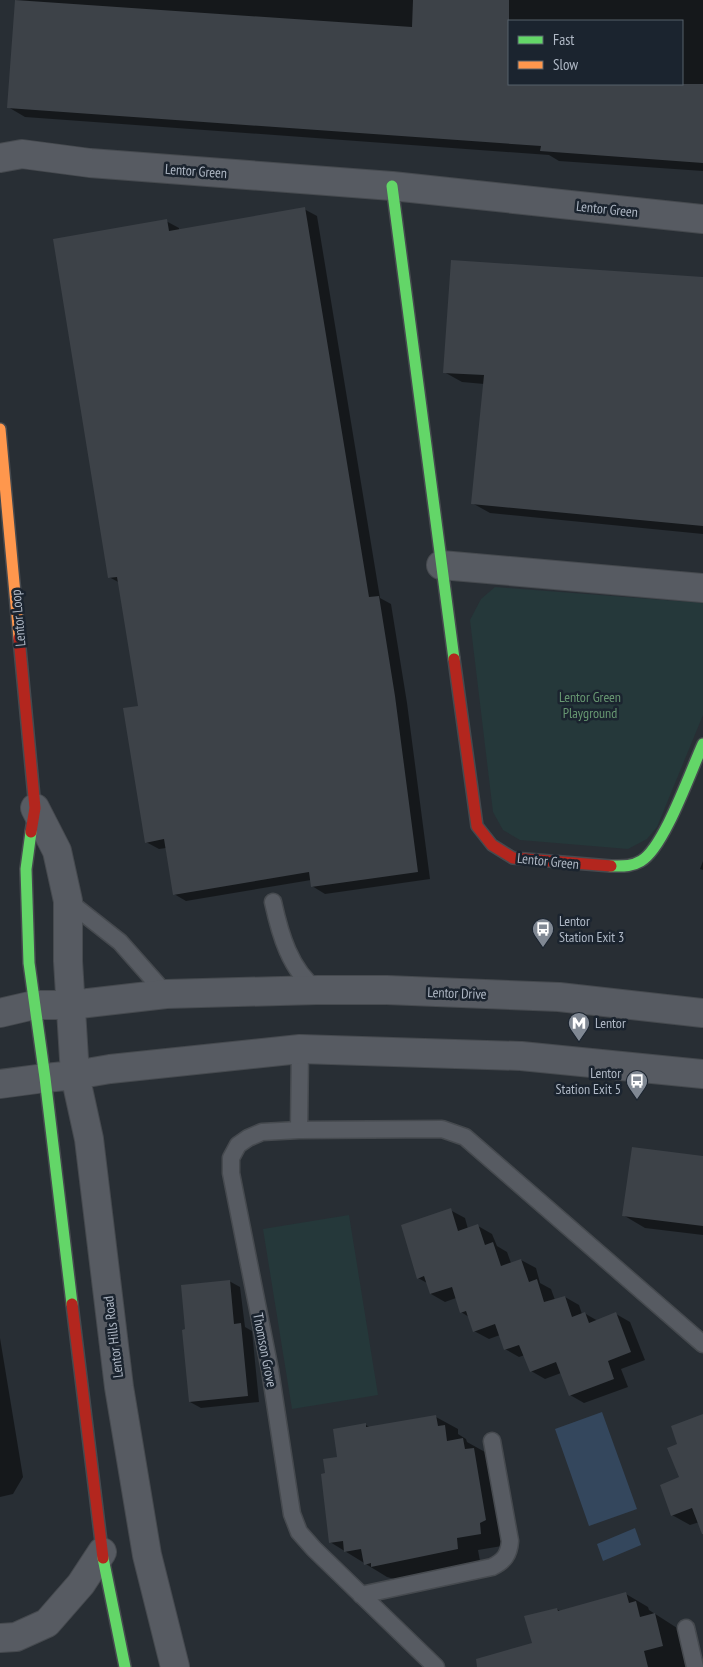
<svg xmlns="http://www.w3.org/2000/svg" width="703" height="1667" font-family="'PT Sans Narrow',sans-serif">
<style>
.green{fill:#25383a}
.water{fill:#34475d}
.shadow{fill:#0007;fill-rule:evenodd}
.building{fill:#3d4248}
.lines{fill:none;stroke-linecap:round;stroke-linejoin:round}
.lane-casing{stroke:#464a4f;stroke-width:19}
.street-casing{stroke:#464a4f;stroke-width:30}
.fast-casing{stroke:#464a4f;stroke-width:14}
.slow-casing{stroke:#464a4f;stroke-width:14}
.jam-casing{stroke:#464a4f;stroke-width:14}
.lane{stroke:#575b62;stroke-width:16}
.street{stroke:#575b62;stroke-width:28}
.fast{stroke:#63d668;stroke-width:11}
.slow{stroke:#ff974d;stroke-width:11}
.jam{stroke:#b3261e;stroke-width:11}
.labels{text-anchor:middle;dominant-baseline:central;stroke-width:5;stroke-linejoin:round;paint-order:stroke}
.street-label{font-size:14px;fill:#b0b9c6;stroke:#1b242f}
.park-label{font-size:14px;fill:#679771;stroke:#1b242f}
.poi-label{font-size:14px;fill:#b0b9c6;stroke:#1b242f;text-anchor:start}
</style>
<rect width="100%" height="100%" fill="#282e34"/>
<path class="green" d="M 495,587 L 703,603 L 703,715 L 657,827 L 647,839 L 628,849 L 520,840 L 503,830 L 493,812 L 470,620 L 481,599 Z
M 349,1215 L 378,1395 L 292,1409 L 263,1229 Z"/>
<path class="water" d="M 602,1412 L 637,1509 L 589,1526 L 555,1429 Z
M 635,1528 L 641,1545 L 603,1561 L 597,1544 Z"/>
<path class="shadow" d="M 16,0 L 703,0 L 703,171 L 559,161 L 549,155 L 25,117 L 8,107 ZM 509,21 L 682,21 L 682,84 L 509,84 Z
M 304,209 L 317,216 L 380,598 L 391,604 L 407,703 L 430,879 L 325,894 L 312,886 L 311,880 L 186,901 L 174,894 L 166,848 L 159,849 L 146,842 L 139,707 L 120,583 L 109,577 L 166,221 L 179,228 L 179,231 Z
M 703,278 L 703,534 L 490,513 L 472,503 L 484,384 L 462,382 L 444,372 Z
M 703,861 L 703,870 L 700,869 Z
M 703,1157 L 703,1235 L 645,1228 L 623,1215 Z
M 450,1210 L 465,1218 L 468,1229 L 478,1226 L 492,1234 L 497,1246 L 507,1252 L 511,1263 L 521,1260 L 536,1268 L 540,1283 L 551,1289 L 555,1300 L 565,1297 L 579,1305 L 582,1314 L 584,1313 L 598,1321 L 616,1314 L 630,1322 L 645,1360 L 621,1369 L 628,1387 L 584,1403 L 570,1395 L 561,1373 L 545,1379 L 531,1371 L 525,1355 L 519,1357 L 505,1349 L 500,1335 L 489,1339 L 474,1331 L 469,1317 L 461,1312 L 456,1298 L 445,1302 L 431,1294 L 427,1283 L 418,1278 Z
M 229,1281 L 240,1287 L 245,1327 L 252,1331 L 259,1402 L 201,1408 L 190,1402 Z
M 0,1338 L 23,1477 L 13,1494 L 0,1497 Z
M 436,1417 L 458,1429 L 458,1434 L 466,1439 L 467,1442 L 485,1452 L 485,1456 L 495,1462 L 502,1546 L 478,1550 L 480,1561 L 394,1579 L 387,1577 L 330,1542 L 327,1474 L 366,1425 L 371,1428 Z
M 703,1418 L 703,1521 L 690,1525 L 672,1515 L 681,1478 L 679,1444 Z
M 626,1594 L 648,1607 L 649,1610 L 688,1635 L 697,1667 L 519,1667 L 557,1609 L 560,1611 Z"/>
<path class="building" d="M 15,0 L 412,27 L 413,0 L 509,0 L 509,84 L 703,84 L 703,163 L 540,151 L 541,146 L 7,108 Z
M 305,207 L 369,597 L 379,596 L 395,696 L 418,872 L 311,887 L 309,872 L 173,895 L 164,839 L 145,843 L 123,708 L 138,706 L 117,577 L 108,578 L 53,239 L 167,219 L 169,231 Z
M 451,260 L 703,277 L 703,526 L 471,504 L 484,375 L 443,373 Z
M 632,1147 L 703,1156 L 703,1226 L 622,1216 Z
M 451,1208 L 458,1231 L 478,1224 L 485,1245 L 493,1242 L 501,1266 L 521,1259 L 529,1282 L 537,1279 L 544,1302 L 565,1296 L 572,1317 L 585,1312 L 589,1323 L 616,1312 L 631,1352 L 608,1361 L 614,1379 L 569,1396 L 556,1362 L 530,1372 L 519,1345 L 504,1350 L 495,1324 L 473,1332 L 466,1311 L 460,1313 L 452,1287 L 430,1294 L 424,1276 L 417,1279 L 401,1225 Z
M 230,1280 L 234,1324 L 241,1323 L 248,1396 L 189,1402 L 182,1330 L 185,1329 L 181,1285 Z
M 703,1414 L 703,1534 L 702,1534 L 692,1508 L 671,1516 L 660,1485 L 679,1477 L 667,1448 L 677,1444 L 671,1426 Z
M 436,1415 L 438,1426 L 445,1425 L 447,1441 L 463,1438 L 465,1449 L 474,1448 L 486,1520 L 480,1523 L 481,1534 L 457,1538 L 458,1549 L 371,1567 L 371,1563 L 364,1565 L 361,1549 L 344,1552 L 343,1541 L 329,1543 L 321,1474 L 325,1473 L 323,1459 L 337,1457 L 333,1429 L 366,1423 L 366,1427 Z
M 626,1592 L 629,1603 L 636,1601 L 640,1617 L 655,1613 L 663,1646 L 644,1651 L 648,1667 L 477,1667 L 476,1659 L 532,1643 L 524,1616 L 557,1608 L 558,1611 Z"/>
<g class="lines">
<g class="lane-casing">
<path id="lane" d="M 68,901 L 120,942 L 166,994
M 273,902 C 280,934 290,970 317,990
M 299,1130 L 300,1049
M 361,1595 L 492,1567 C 504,1561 509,1555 510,1541 L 492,1441
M 686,1628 L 695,1667
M 436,1667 L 314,1549 L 299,1532 L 292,1514 L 270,1370 L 231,1173 L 231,1158 L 238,1145 L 248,1138 L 262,1132 L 299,1130 L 442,1129 L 465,1137 L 703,1344"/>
</g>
<g class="street-casing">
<path id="street" d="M 0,158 L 22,154 L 90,163 L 392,186 L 703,219
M 441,565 L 703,588
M 35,808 L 57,851 L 68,901 L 68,961 L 75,1075 L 89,1139 L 119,1387 L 147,1555 L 175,1667
M 0,1013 L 34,1005 L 71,1005 L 166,994 L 317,990 L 387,990 L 559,997 L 703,1013
M 0,1084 L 45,1078 L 75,1075 L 110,1069 L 300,1049 L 521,1056 L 703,1074
M 0,1638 L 16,1637 L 47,1623 L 81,1584 L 102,1552"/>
</g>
<g class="fast-casing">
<path id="fast" d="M 392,186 L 454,659
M 31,832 L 26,869 L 29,963 L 45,1078 L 72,1304
M 611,866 C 622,866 631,867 641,861 C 664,848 691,770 703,744
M 103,1558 L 125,1667"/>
</g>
<g class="slow-casing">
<path id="slow" d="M 0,429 L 19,638"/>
</g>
<g class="jam-casing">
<path id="jam" d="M 19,638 L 35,808 L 31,832
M 454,659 L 477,826 L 492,845 L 513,858 L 611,866
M 72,1304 L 103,1558"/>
</g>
<use href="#lane" class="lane"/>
<use href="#street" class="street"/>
<use href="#fast" class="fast"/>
<use href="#slow" class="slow"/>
<use href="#jam" class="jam"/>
</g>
<defs>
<g id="bus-pin" transform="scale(1.125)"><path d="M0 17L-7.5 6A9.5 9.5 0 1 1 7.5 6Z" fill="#808893" stroke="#1b242f"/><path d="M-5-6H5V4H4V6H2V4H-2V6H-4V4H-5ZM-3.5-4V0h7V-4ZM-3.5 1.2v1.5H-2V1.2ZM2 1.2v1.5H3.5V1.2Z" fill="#fff"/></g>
<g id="metro-pin" transform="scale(1.125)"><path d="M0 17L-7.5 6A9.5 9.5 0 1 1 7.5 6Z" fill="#808893" stroke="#1b242f"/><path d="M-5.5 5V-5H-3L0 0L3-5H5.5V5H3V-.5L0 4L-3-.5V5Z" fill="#fff"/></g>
</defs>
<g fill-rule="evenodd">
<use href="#bus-pin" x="543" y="929"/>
<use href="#metro-pin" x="579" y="1023"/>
<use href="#bus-pin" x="637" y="1081"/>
</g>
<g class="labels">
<g class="street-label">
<text transform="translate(196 171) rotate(4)">Lentor Green</text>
<text transform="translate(607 209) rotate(6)">Lentor Green</text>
<text transform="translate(18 618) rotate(-95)">Lentor Loop</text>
<text transform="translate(548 861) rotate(6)">Lentor Green</text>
<text transform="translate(457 993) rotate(2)">Lentor Drive</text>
<text transform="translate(113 1337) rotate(-97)">Lentor Hills Road</text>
<text transform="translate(265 1350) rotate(79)">Thomson Grove</text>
</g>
<g class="park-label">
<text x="590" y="697">Lentor Green<tspan x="590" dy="16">Playground</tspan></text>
</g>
<g class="poi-label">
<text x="559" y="921">Lentor<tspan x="559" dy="16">Station Exit 3</tspan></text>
<text x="595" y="1023">Lentor</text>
<text x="621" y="1073" text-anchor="end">Lentor<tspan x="621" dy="16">Station Exit 5</tspan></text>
</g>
</g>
<rect x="508" y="20" width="175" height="65" fill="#1b242f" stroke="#57606b"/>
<rect x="518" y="36" width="25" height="8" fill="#63d668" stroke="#57606b"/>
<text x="553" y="45" font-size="15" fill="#b0b9c6">Fast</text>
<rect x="518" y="61" width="25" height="8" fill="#ff974d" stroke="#57606b"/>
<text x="553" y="70" font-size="15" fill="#b0b9c6">Slow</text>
</svg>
